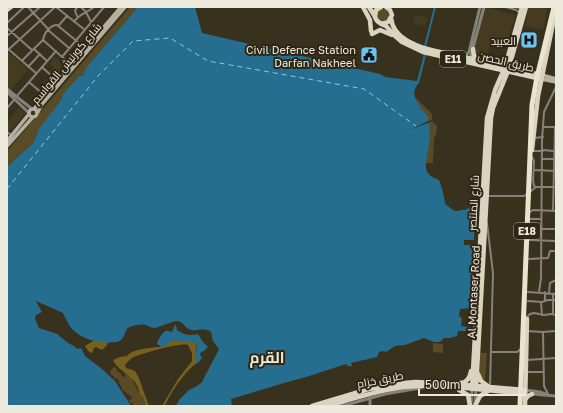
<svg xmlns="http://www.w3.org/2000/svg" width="563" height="413" font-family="'Golos Text',Cairo,sans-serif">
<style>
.built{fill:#443b21}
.green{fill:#594b25}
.forest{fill:#77611f}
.water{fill:#266e8f}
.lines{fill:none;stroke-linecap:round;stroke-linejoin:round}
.ferry{stroke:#81ccf5;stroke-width:1;stroke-dasharray:5 4;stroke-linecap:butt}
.minor{stroke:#858279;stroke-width:2}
.tertiary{stroke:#858279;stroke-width:3}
.secondary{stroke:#b5b0a1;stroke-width:3.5}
.primary{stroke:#dad3bf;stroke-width:4.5}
.trunk{stroke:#eae3cd;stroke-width:5}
.labels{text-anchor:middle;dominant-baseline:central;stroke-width:4;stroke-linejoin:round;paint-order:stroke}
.shield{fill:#2e2715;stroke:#b4afa1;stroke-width:1}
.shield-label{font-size:10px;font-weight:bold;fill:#ede9dd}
.poi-label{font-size:11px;fill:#ede9dd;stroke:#2e2715;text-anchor:end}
.street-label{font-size:11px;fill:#ede9dd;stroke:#2e2715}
.district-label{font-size:15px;font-weight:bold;fill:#ede9dd;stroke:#2e2715}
</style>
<rect width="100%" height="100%" fill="#38311e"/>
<path class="built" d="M 485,7 L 516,15 L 506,45 L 491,42 L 487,59 L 473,56 Z
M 528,7 L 546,7 L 547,10 L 543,30 L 525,26 Z
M 415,15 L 428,18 L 425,26 L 413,23 Z
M 7,51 L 28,70 L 11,90 L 7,87 Z
M 55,57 L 66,65 L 44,92 L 39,88 L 50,75 L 48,74 L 54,67 L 49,64 Z
M 19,108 L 26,113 L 7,133 L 7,123 Z"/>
<path class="green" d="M 130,7 L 138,7 L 85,69 L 84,75 L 79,76 L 63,94 L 61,100 L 37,133 L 33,143 L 7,167 L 7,151 Z
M377 15a6 6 0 1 1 12 0a6 6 0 1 1-12 0Z
M 415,97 L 432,114 L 432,120 L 428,121 C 428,111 416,108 415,97 Z
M 432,121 L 437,126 L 436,135 L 434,138 L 433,163 L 425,163 L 427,155 L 428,123 Z
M 433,343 L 443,344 L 443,353 L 433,352 Z
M 480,353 L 487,353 L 485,381 L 482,380 L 479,374 Z
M 114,367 L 116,368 L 118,372 L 121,373 L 121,375 L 124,377 L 126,376 L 123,371 L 131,377 L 140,395 L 143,397 L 146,406 L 133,406 L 133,403 L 130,403 L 129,400 L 132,399 L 132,397 L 122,390 L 122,387 L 120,385 L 118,379 L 114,378 L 114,376 L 111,375 L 110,371 Z"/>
<path class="forest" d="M 98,340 L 108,342 L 106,347 L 105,347 L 102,350 L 96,347 L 94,348 L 92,353 L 88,351 L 85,346 L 93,341 Z
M 171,340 L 192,341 L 197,343 L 195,354 L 197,363 C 186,370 170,393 165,406 L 162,406 L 178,379 L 192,361 L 192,353 L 188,345 C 182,342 139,354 132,358 C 129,360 127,363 125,365 L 126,368 L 135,371 L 138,376 L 149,406 L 146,406 L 143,397 L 140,395 C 139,389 136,382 131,378 C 126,372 116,368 113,360 L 120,357 L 127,356 C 133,348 154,348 164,346 Z"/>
<path class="water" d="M 138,7 L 195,7 L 202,33 L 380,74 L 385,77 L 417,81 L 424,54 L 426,55 L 419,83 C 407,95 421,107 428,117 L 428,121 L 412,129 L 428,123 L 429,124 C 431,134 429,146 427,156 C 425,169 424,174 439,180 C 442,188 444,195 445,204 C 449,206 451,210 456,211 C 459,211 462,209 465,210 L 472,206 L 475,210 L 474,240 L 464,240 L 464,245 L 474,245 L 471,308 L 460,309 L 459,316 L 462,318 L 461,326 L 469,327 L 469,331 L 458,331 L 457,336 L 450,338 L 444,338 L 440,342 L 434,342 L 424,338 L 405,345 L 395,346 L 386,352 L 384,351 L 379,352 L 377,357 L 351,363 L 352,366 L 347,366 L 347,364 L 343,365 L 306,377 L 284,383 L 231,399 L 232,406 L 176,406 L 179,400 L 189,390 L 197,386 L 202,382 L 217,353 L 219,349 L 213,341 L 211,332 C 204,327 198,331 191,330 C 185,329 184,322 178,321 C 175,320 159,327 155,328 C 151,328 149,326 146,325 C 142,324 134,325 130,327 C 123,329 127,339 117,342 C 100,344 79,340 69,325 C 67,321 65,317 63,313 L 36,301 L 42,312 L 36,315 L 35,319 L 39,328 L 57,334 L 68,343 L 74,346 L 77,349 L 81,348 L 85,356 L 102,369 L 115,381 L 131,406 L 7,406 L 7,167 L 33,143 L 39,129 L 61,100 L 63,94 L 79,76 L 84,75 L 85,69 Z
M 434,7 L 436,7 L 426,47 L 424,46 Z
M 175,325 L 176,325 L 177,330 C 184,335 190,336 198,334 L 203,342 L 208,347 L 204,351 L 201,352 L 200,355 L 202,358 L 198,363 L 196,362 L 195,354 L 197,346 L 197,343 L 174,340 L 162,347 L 157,344 C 157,341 163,331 166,331 C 166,330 172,332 172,332 Z"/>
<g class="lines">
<path class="ferry" d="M 7,189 L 98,76 L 133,41 L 170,38 L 208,61 L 364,89 L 416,126"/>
<path class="minor" d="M 28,7 L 49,30
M 56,7 L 85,30
M 81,7 L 86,12 L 91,22
M 506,7 L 516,10 L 519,12
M 515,7 L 520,8
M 77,16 L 75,11 L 77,7
M 74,22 C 79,14 87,13 94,7
M 7,23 L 24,7
M 90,24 L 98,30
M 59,25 L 67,16
M 7,28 L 32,50
M 48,30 L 69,48
M 7,36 L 40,7
M 7,48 L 36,73
M 34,49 L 47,61
M 8,50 L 55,7
M 62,57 L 104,7
M 22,61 C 29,53 36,47 43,40
M 71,65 L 43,40 C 44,33 50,25 57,25 L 84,47
M 28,67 L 40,54
M 42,67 L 56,80
M 29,82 L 44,95
M 16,97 L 56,51
M 7,108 L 14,100
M 543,127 L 556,127
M 7,132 L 10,134
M 534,138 L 543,137
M 543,150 L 554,151
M 532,151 L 543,151
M 532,157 L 534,161 L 533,181
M 543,159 L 556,159
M 534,170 L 556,171
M 533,180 L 534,186 L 536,187
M 531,191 L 536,187 L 556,187
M 487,196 L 524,196 L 527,194
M 553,211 L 555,127
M 530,212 L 533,210 L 556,211
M 530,219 L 541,219
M 487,223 L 493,273 L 490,386
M 541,229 L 556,229
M 529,240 L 556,241
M 529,259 L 548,258 L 550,251 L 556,251
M 528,292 L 556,294
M 539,292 L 541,278 L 542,140 L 544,112 L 556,87
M 545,292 L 545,301
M 549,293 L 550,283 L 556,280
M 553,294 L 553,314
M 528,301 L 542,302 L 548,300 L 556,300
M 541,302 L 542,315
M 527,317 L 530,314 L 534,313 L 544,315 L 551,314 L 556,315
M 527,331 L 543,332 L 556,331
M 543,332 L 544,386 L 548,394
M 491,352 L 517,352 L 521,349
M 527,360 L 556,358
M 526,372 L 544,372"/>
<path class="tertiary" d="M 463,56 L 465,56 L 469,52 L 480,7
M 470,59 L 484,7
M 7,89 L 32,109
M 7,92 L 29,113
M 525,390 L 540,392 L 548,395
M 532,394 L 556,396
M 370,398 L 370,406
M 475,404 L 476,389
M 471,405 L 472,389
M 342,406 L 385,394 L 420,388"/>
<path class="secondary" d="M 542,75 L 556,79
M 541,79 L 556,82
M29 113a4 4 0 1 1 8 0a4 4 0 1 1-8 0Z
M 34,109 L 121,7
M 38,112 L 42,104 L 125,7
M 7,141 L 29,114
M 7,146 L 33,117"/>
<path class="primary" d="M 363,7 L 370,20 L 371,31
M 369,7 L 374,15
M 381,7 L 376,10 L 375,17 C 377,23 382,25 388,22 L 392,15 L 390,10 L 386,7
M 7,10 L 11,7
M 391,18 C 392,28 398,35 406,40 C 422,50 441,52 459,56 C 487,62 514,69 542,75
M 381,24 L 386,26 L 394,35 L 402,42 L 423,52 L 541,79
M 372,34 L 380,30 L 392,35
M 473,49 L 474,56 L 477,59
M 532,150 L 538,96 L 555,14
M 478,374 L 481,381 L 488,386
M 460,383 C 467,383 470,377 471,371
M 472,389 L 487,118 L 495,90 L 505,67 L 522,7
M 476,389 L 491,118 L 493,108 L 508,71 L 526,7
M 459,390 L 468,395 L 470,406
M 525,400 L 528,396 L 532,394
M 312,406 L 369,389 L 404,383 L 416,382 L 455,384 L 525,390
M 327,406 C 353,399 378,390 404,387 C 443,383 484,391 523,393
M 475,406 L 480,396 L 488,391
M 525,406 L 527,319"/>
<path class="trunk" d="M 520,406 L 532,105 L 537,77 L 554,7"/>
</g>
<defs>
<g id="hospital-square" transform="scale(0.9)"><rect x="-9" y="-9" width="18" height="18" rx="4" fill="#6ac3f1" stroke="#2e2715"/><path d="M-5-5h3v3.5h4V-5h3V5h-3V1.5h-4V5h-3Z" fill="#111"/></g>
<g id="civic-square" transform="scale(0.9)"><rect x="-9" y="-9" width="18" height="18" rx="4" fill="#6ac3f1" stroke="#2e2715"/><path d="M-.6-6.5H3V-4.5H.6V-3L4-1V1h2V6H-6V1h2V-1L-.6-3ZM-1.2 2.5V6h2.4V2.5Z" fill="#111"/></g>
</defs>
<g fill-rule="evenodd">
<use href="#hospital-square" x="529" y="40"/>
<use href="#civic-square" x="369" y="55"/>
</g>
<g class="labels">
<g class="shield">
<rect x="440" y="51" width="26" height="16" rx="3"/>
<rect x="514" y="223" width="26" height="16" rx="3"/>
</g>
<g class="shield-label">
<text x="453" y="59">E11</text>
<text x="527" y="231">E18</text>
</g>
<g class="poi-label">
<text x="516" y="40">العبيد</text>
<text x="356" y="49">Civil Defence Station<tspan x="356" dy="13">Darfan Nakheel</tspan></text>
</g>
<g class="street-label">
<text transform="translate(506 61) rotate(13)">طريق الحصن</text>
<text transform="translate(66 63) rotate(-50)">شارع كورنيش القواسم</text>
<text transform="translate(473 203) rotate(-87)">شارع المنتصر</text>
<text transform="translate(473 292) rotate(-87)">Al Montaser Road</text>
<text transform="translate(380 379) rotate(-11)">طريق خزام</text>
</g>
<g class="district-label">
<text x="267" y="357">القرم</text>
</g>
</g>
<rect width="563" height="413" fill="none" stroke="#ede9dd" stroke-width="16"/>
<path d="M419 389v6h106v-6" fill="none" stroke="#ede9dd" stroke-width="2"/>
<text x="425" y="389" font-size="12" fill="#ede9dd" stroke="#2e2715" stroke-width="3" paint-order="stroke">500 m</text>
</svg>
